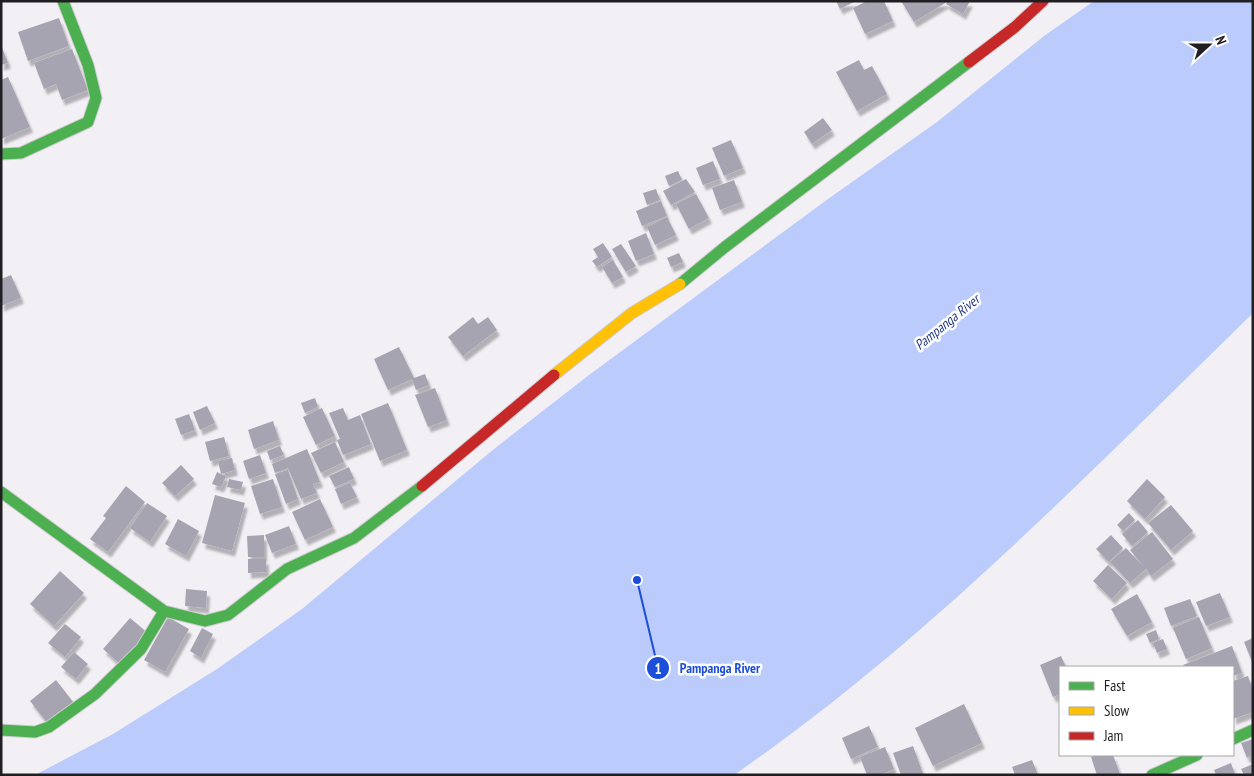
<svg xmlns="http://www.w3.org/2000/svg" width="1254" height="776" font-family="'PT Sans Narrow',sans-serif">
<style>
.water{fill:#bacbfc}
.building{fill:#a7a4b2;filter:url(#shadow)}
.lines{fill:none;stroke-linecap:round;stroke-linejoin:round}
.fast-casing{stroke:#ceccd0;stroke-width:13}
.slow-casing{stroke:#ceccd0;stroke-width:13}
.jam-casing{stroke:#ceccd0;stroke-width:13}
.fast{stroke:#4caf50;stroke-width:11}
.slow{stroke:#ffc107;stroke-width:11}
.jam{stroke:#c62828;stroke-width:11}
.labels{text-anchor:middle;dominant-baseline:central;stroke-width:5;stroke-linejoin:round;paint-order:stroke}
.water-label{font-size:14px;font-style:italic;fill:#273b88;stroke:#fff}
.leader{fill:none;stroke:#1d4ed8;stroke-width:2}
.callout-dot{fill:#1d4ed8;stroke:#fff;stroke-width:2}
.mark-label{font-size:15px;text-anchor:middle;font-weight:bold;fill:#fff}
.callout-label{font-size:14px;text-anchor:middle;font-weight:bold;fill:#1d4ed8;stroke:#fff;stroke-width:5;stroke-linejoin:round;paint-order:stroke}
</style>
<defs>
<filter id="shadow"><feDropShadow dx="3" dy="5.5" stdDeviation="1" flood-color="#0004"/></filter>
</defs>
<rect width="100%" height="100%" fill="#f3f0f5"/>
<path class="water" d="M 1094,1 L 1253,1 L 1253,313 C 1088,474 925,643 734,775 L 35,775 L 113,734 L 217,669 L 302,609 L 494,449 L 589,375 L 828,199 L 937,122 L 1044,36 Z"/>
<path class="building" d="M 836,1 L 856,1 L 840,9 Z
M 867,1 L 884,1 L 893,21 L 865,34 L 853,8 Z
M 901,1 L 970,1 L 963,14 L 946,4 L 947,2 L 914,22 Z
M 59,18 L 69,46 L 28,61 L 18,32 Z
M 1,45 L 8,63 L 1,65 Z
M 72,49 L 88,90 L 62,100 L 56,84 L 44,89 L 34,63 Z
M 859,60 L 864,70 L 872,66 L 887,94 L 857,111 L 836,72 Z
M 8,77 L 30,127 L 1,139 L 1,80 Z
M 823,118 L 832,130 L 812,144 L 804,132 Z
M 731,140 L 743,168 L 724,176 L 712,148 Z
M 713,161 L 720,179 L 703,185 L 696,168 Z
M 678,171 L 682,180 L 669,186 L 665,176 Z
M 686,179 L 695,192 L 671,205 L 663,191 Z
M 734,180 L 742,202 L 720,210 L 712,188 Z
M 656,189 L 660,200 L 647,205 L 643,193 Z
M 696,194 L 709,218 L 689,229 L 676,204 Z
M 661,201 L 667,216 L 642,226 L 636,211 Z
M 667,217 L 676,235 L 655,245 L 647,227 Z
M 646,233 L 654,254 L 636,261 L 628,241 Z
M 603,243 L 612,257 L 597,267 L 592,261 L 598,257 L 593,249 Z
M 621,244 L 636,266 L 626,272 L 612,249 Z
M 679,253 L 683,262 L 671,267 L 667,258 Z
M 613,260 L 623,277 L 612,283 L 602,267 Z
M 11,275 L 21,298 L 1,306 L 1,279 Z
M 473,317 L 478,324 L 488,317 L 497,330 L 463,356 L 448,337 Z
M 399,347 L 414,378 L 425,374 L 429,385 L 416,390 L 412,379 L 388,390 L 374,359 Z
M 435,388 L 447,420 L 428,427 L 415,395 Z
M 315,398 L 318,407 L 305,413 L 301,403 Z
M 388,403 L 407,450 L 380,461 L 361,414 Z
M 207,406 L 215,423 L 200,430 L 193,412 Z
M 322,408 L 335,436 L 316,445 L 303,417 Z
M 343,408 L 348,420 L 360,415 L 371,444 L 343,455 L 337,440 L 340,439 L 329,413 Z
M 189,414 L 195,430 L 181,435 L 175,419 Z
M 273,421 L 279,440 L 254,449 L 248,430 Z
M 224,437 L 229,456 L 210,461 L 205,442 Z
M 335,442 L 344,462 L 321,473 L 311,453 Z
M 280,446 L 284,455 L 270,460 L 267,451 Z
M 307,449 L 320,482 L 313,484 L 317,493 L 301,499 L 288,468 L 275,473 L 272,464 Z
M 260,455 L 266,473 L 249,479 L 243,461 Z
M 232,458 L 235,470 L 221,474 L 226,476 L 221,487 L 212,484 L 217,472 L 221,474 L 218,461 Z
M 181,465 L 194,479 L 175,496 L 162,483 Z
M 349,467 L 354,479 L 335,487 L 329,476 Z
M 288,470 L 298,499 L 286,504 L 275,474 Z
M 229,479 L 243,482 L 241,490 L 227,487 Z
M 273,479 L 282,507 L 260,514 L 251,486 Z
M 1147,479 L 1165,497 L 1145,519 L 1127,501 Z
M 350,483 L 357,497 L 341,504 L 335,489 Z
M 126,486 L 145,502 L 108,552 L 90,539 L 106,518 L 103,516 Z
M 215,495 L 245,503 L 232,551 L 202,543 Z
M 320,499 L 333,527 L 305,540 L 292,512 Z
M 147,503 L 167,516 L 150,542 L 130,528 Z
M 1171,505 L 1193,531 L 1171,550 L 1148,523 Z
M 1129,513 L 1135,520 L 1123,531 L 1117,525 Z
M 178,519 L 199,531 L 186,556 L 165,544 Z
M 1138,520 L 1148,532 L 1132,546 L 1122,534 Z
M 289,526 L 296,544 L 272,553 L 265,535 Z
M 1152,532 L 1173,559 L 1151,576 L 1146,569 L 1130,583 L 1110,562 L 1126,548 L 1144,567 L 1130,550 Z
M 264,535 L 264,557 L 248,557 L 247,536 Z
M 1111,535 L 1123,548 L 1109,562 L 1096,549 Z
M 248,559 L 266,559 L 266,572 L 248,573 Z
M 1108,565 L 1127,583 L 1112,599 L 1093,581 Z
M 60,571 L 84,593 L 54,626 L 30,604 Z
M 186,589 L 207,591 L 206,608 L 185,606 Z
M 1220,593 L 1230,617 L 1206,626 L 1196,602 Z
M 1137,594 L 1152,622 L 1127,636 L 1111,609 Z
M 1190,599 L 1197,616 L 1171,626 L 1164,608 Z
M 168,617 L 189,629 L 165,672 L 144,660 Z
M 1199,617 L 1212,648 L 1186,659 L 1173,628 Z
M 130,618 L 148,633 L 121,665 L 103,649 Z
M 65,624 L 81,637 L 65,657 L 48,643 Z
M 202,628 L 213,634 L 201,658 L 190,651 Z
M 1156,630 L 1159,639 L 1150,643 L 1146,634 Z
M 1253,638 L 1253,664 L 1244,642 Z
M 1163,639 L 1167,649 L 1157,653 L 1153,643 Z
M 1232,646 L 1242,673 L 1233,676 L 1233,667 L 1184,667 L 1183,665 Z
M 74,652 L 88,664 L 76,679 L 61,667 Z
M 1061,656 L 1066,667 L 1060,667 L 1060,694 L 1053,697 L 1040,665 Z
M 1248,676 L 1253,690 L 1253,712 L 1233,719 L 1233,681 Z
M 56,680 L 74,703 L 48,724 L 30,701 Z
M 964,704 L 982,743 L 933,766 L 915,728 Z
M 869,726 L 878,747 L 851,759 L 842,738 Z
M 1253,739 L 1253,755 L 1247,758 L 1241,743 Z
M 913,746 L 923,774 L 901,775 L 893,753 Z
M 885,747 L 894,769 L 880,775 L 867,775 L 860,757 Z
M 1098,755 L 1113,755 L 1120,774 L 1097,775 L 1091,757 Z
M 1032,760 L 1038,775 L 1015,775 L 1012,767 Z
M 1231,763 L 1235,775 L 1216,775 L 1214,770 Z
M 1253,764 L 1253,775 L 1244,775 L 1241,769 Z"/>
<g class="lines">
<g class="fast-casing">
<path id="fast" d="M 1,154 L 21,153 L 88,122 L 96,98 L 88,65 L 63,1
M 680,284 L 725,247 L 969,62
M 1,492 L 164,611 L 205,621 L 228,615 L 287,569 L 354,538 L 422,486
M 1,730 L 35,732 L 49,727 L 95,694 L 141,649 L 164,611
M 1233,739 L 1253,730
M 1152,775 L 1197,755"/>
</g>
<g class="slow-casing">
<path id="slow" d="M 554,375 L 632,313 L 680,284"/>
</g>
<g class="jam-casing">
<path id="jam" d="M 969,62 L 1015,27 L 1043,1
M 422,486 L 554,375"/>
</g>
<use href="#fast" class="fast"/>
<use href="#slow" class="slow"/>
<use href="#jam" class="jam"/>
</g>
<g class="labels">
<g class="water-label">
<text transform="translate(947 322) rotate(-39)">Pampanga River</text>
</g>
</g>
<path class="leader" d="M637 580L658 668"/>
<g class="callout-dot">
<circle cx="637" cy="580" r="5"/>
<circle cx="658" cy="668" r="12"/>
</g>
<g class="mark-label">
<text x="658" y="674">1</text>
</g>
<g class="callout-label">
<text x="720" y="673">Pampanga River</text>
</g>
<rect width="1254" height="776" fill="none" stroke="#211f22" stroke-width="5"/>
<rect x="1059" y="666" width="175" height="90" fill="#ffffff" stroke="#a6a5a7"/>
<rect x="1069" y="682" width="25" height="8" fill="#4caf50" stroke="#a6a5a7"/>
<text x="1104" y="691" font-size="15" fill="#211f22">Fast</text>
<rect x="1069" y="707" width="25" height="8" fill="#ffc107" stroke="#a6a5a7"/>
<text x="1104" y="716" font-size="15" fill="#211f22">Slow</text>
<rect x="1069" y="732" width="25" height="8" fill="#c62828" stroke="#a6a5a7"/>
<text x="1104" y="741" font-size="15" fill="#211f22">Jam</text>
<g transform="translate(1209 45) rotate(69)" stroke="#ffffff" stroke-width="4" paint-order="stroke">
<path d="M0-4L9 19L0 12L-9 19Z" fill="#211f22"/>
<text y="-8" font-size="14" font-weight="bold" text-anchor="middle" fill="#211f22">N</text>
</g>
</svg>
